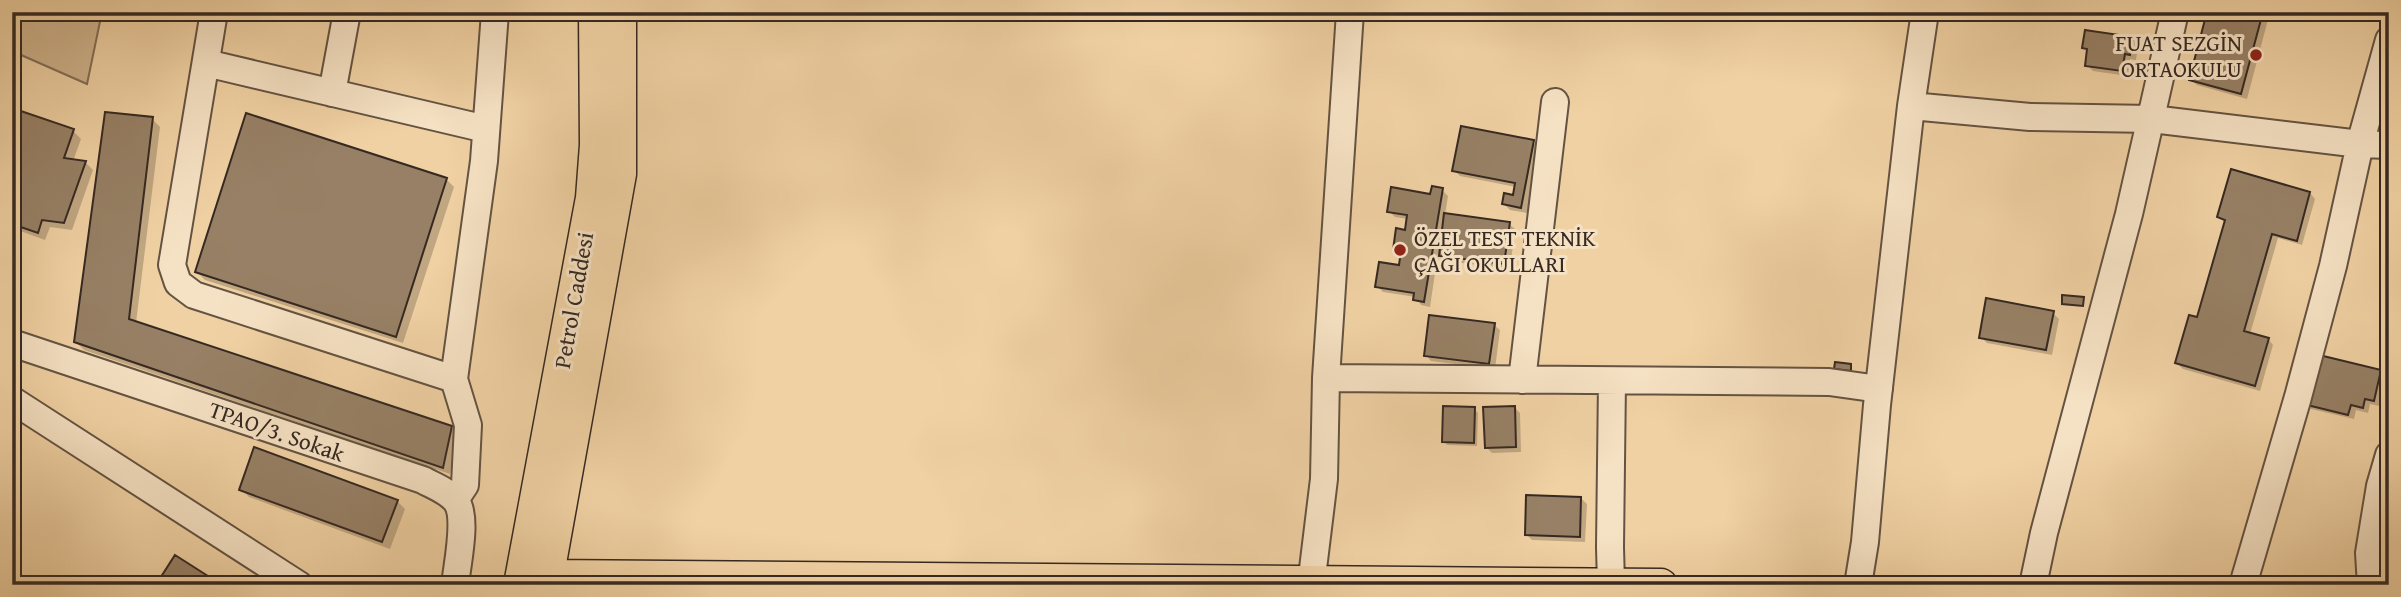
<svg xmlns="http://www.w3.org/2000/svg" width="2401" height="597" font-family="'Gentium Book Plus',serif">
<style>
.green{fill:#d0b48d;stroke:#836e58;stroke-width:2}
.shadow{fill:#0003}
.building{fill:#978065;stroke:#362922;stroke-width:2}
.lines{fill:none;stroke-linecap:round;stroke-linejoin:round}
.minor-casing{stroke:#645342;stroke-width:30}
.major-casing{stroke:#362922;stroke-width:35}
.minor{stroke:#f5e1c3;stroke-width:26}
.major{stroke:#f0d1a3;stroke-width:32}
.poi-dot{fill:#8f2418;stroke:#f5e1c3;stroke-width:2.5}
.labels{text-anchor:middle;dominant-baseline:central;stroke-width:6;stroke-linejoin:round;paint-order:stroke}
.poi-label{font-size:23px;fill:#362922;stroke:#f5e1c3;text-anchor:end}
.street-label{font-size:23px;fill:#362922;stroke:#f5e1c3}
</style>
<rect width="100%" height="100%" fill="#f0d1a3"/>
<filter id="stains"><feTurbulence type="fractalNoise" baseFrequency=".00286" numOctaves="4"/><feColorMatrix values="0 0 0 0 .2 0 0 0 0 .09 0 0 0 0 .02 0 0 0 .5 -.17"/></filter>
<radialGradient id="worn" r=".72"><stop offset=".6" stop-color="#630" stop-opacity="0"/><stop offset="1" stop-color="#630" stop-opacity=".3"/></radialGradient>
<path class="green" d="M 12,12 L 102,12 L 87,84 L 12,51 Z"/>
<path class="shadow" d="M 2042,12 L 2086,12 L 2086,14 L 2045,15 Z
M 2209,12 L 2270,12 L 2247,99 L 2197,85 L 2191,79 Z
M 2132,39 L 2138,45 L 2136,60 L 2130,59 L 2128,76 L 2093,71 L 2087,65 L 2089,52 L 2084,47 Z
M 12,110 L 73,131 L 81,139 L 73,161 L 85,162 L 93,170 L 72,230 L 50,227 L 45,240 L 12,228 Z
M 152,119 L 160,127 L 136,323 L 452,428 L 459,436 L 450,474 L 84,350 L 76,342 Z
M 1533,142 L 1539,148 L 1527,213 L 1510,210 L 1504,204 L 1514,197 L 1516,187 L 1460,176 L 1454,170 Z
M 446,179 L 454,187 L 403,343 L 205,280 L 197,272 Z
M 1442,190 L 1448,196 L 1445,215 L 1509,224 L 1515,229 L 1510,269 L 1446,261 L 1438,253 L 1430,307 L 1421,305 L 1416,297 L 1383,292 L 1377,286 L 1400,267 L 1402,255 L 1395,249 L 1406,232 L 1408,219 L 1395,217 L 1389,211 Z
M 2310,193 L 2315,199 L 2302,245 L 2278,238 L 2250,334 L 2268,339 L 2273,345 L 2260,391 L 2183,369 L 2177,363 L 2198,319 L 2226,224 L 2219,217 Z
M 2053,313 L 2059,319 L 2052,355 L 1987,343 L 1981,337 Z
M 1494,325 L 1500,330 L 1495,369 L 1431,361 L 1426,355 Z
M 2380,371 L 2386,377 L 2379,406 L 2370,404 L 2368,413 L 2356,410 L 2354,419 L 2311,409 L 2305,404 Z
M 1514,407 L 1520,413 L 1521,452 L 1492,453 L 1486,447 Z
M 1474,409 L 1478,413 L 1477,446 L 1447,445 L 1444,441 Z
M 241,489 L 397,501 L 405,509 L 390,549 L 249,497 Z
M 1581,498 L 1587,504 L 1585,542 L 1532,540 L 1527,535 Z"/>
<path class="building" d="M 2207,12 L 2263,12 L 2241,94 L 2189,80 Z
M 2085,30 L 2133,37 L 2130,55 L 2125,54 L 2122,71 L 2085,66 L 2087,49 L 2082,48 Z
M 12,108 L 74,129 L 64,158 L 86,161 L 64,223 L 42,220 L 38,233 L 12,224 Z
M 105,112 L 153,117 L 129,319 L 452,426 L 443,468 L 74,342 Z
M 246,113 L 447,178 L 396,337 L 195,272 Z
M 1461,126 L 1534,140 L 1521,208 L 1502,204 L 1504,193 L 1513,195 L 1515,183 L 1452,171 Z
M 2231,169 L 2310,192 L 2297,241 L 2272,234 L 2244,331 L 2269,338 L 2255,386 L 2175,363 L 2189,315 L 2197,317 L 2225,220 L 2217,217 Z
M 1432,186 L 1443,188 L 1424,302 L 1413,300 L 1414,293 L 1375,287 L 1379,262 L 1399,265 L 1401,251 L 1393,250 L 1396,228 L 1405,230 L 1407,215 L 1387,212 L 1391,187 L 1430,194 Z
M 1444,213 L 1510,222 L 1504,264 L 1439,256 Z
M 2062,295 L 2084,297 L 2083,306 L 2062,304 Z
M 1986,298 L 2054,311 L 2046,350 L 1979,338 Z
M 1429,315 L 1495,323 L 1489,364 L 1424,356 Z
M 2315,354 L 2381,370 L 2374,401 L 2365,399 L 2363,408 L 2351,405 L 2348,415 L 2303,404 Z
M 1835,362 L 1851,364 L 1851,371 L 1834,369 Z
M 1443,406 L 1475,407 L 1474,443 L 1442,442 Z
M 1515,406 L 1516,447 L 1485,448 L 1483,407 Z
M 254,447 L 398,500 L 382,542 L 239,490 Z
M 1526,495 L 1581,497 L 1580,537 L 1525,535 Z
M 175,555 L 222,585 L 166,585 L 159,580 Z"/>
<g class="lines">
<g class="minor-casing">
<path id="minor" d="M 214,12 L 172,265 L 178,283 L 194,295 L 454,379
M 206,63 L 486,129
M 332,93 L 347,12
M 1911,106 L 2030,117 L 2152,119 L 2360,144 L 2389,145
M 12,343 L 423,480 C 434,486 448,491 456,501 C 468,517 457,565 455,585
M 1326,378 L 1829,382 L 1879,389
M 1522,380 L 1555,102
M 12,400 L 299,585
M 455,500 L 465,485 L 468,425 L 454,379 L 484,161 L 495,12
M 1611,584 L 1610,547 L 1612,381
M 1311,585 L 1324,479 L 1326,378 L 1350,12
M 1858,585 L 1865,542 L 1877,405 L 1911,106 L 1925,12
M 2033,585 L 2044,533 L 2129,214 L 2175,12
M 2243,585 L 2298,397 L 2333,266 L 2360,144 L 2389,40
M 2371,585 L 2369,553 L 2380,486 L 2389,455"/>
</g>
<g class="major-casing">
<path id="major" d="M 548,576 L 1661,585
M 520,585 L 592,198 L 596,145 L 595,12
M 546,585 L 620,174 L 620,12"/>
</g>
<use href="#minor" class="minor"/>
<use href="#major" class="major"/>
</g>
<g class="poi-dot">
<circle cx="2256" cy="55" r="7"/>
<circle cx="1400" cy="250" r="7"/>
</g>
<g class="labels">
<g class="poi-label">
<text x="2242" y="42">FUAT SEZGİN<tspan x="2242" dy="26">ORTAOKULU</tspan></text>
<text x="1414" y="237" text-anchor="start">ÖZEL TEST TEKNİK<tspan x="1414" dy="26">ÇAĞI OKULLARI</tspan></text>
</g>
<g class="street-label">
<text transform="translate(573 300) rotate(-80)">Petrol Caddesi</text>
<text transform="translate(277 431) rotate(19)">TPAO/3. Sokak</text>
</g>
</g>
<rect width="2401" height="597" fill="none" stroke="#f0d1a3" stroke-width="42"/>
<rect x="14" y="14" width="2373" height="569" fill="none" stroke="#362922" stroke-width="3.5"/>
<rect x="21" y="21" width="2359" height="555" fill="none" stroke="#362922" stroke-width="2"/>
<rect width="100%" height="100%" filter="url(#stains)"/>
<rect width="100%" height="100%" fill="url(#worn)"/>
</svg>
